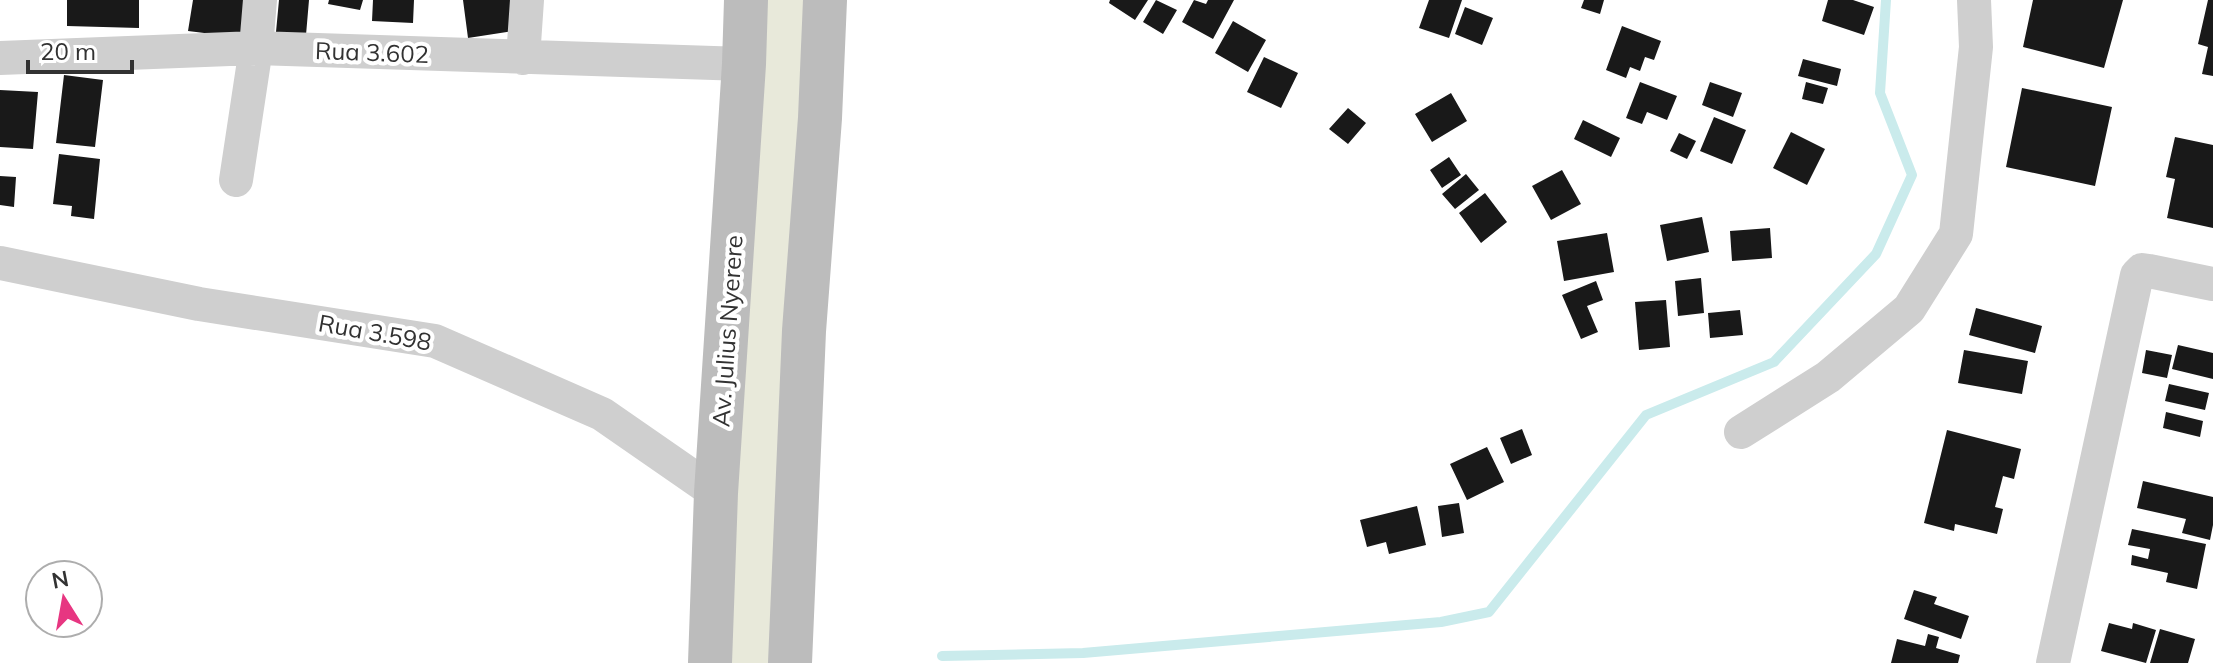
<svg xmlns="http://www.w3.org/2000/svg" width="2213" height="663" font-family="Mulish,sans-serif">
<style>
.green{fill:#e8e9da}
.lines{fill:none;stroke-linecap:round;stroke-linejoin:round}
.stream{stroke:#caebec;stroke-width:10}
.building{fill:#191919}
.street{stroke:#cfcfcf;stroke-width:34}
.secondary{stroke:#bcbcbc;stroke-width:44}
.labels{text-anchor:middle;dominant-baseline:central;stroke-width:8;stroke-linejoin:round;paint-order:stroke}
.street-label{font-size:24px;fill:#323232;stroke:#fff}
</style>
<rect width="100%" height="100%" fill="#fff"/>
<path class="green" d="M 755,0 L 805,0 L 777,663 L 731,663 Z"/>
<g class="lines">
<path class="stream" d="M 942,656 L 1083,653 L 1441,622 L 1489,612 L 1646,415 L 1774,362 L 1876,254 L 1912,175 L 1880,93 L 1886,0"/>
</g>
<path class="building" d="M 67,0 L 139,0 L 139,28 L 67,26 Z
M 193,0 L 258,0 L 253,39 L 188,31 Z
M 279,0 L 309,0 L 306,35 L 276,32 Z
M 329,0 L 363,0 L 360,10 L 328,4 Z
M 373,0 L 414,0 L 413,23 L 372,21 Z
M 463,0 L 518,0 L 520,30 L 468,38 Z
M 1110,0 L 1148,0 L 1135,20 L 1109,3 Z
M 1156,0 L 1177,10 L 1163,34 L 1143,22 Z
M 1194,0 L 1206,4 L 1208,0 L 1234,0 L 1213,39 L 1182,22 Z
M 1429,0 L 1462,0 L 1449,38 L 1419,28 Z
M 1584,0 L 1604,0 L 1600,14 L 1581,8 Z
M 1828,0 L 1853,0 L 1874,7 L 1864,35 L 1822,21 Z
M 2033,0 L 2123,0 L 2104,68 L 2023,47 Z
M 2208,0 L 2213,0 L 2213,76 L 2202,74 L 2208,47 L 2198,44 Z
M 1465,7 L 1493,18 L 1482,45 L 1455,34 Z
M 1233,21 L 1266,40 L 1248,72 L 1215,53 Z
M 1622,26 L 1661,41 L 1654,60 L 1645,57 L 1640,71 L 1630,67 L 1626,78 L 1606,70 Z
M 1264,57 L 1298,73 L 1281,108 L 1247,92 Z
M 1803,59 L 1841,69 L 1837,86 L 1798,76 Z
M 64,75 L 103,80 L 95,147 L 56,143 Z
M 1640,82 L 1677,96 L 1667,120 L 1647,112 L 1642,124 L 1626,118 Z
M 1710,82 L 1742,93 L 1733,117 L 1702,105 Z
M 1806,82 L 1828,88 L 1823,104 L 1802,99 Z
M 2022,88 L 2112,107 L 2095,186 L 2006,167 Z
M 0,90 L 38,92 L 33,149 L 0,147 Z
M 1451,93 L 1467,121 L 1432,142 L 1415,114 Z
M 1348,108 L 1366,123 L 1348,144 L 1329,129 Z
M 1714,117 L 1746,130 L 1732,164 L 1700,151 Z
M 1583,120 L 1620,138 L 1611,157 L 1574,139 Z
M 1791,132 L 1825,149 L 1807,185 L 1773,168 Z
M 1679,133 L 1696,141 L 1687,159 L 1670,151 Z
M 2175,137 L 2213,145 L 2213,228 L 2167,218 L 2175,179 L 2166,177 Z
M 59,154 L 100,159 L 94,219 L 71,216 L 72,206 L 53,204 Z
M 1449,157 L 1461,175 L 1442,188 L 1430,170 Z
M 1562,170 L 1581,204 L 1551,220 L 1532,186 Z
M 1466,174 L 1479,190 L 1455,209 L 1442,194 Z
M 0,176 L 16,177 L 14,207 L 0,205 Z
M 1485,193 L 1507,222 L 1481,243 L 1459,213 Z
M 1702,217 L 1709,252 L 1667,261 L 1660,225 Z
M 1770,228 L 1772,258 L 1732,261 L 1730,231 Z
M 1607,233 L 1614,272 L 1564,281 L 1557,241 Z
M 1701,278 L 1704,313 L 1678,316 L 1675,281 Z
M 1596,281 L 1603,300 L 1587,306 L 1598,332 L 1581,339 L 1562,295 Z
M 1666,300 L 1670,347 L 1639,350 L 1635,302 Z
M 1976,308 L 2042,326 L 2035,353 L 1969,335 Z
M 1740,310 L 1743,335 L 1710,338 L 1708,313 Z
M 2178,345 L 2213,353 L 2213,379 L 2172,369 Z
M 1964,350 L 2028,361 L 2022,394 L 1958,383 Z
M 2146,350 L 2172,355 L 2167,378 L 2142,373 Z
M 2169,384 L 2209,393 L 2205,410 L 2165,401 Z
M 2166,412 L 2203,421 L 2200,437 L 2163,428 Z
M 1522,429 L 1532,455 L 1511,464 L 1500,438 Z
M 1947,430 L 2021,449 L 2014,479 L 2003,476 L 1995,507 L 2003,509 L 1997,534 L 1955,524 L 1954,531 L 1924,523 Z
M 1487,447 L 1504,482 L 1467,500 L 1450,464 Z
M 2143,481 L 2213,497 L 2213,525 L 2210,540 L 2182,533 L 2186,519 L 2137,508 Z
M 1459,503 L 1464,533 L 1442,537 L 1438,506 Z
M 1417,506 L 1426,545 L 1389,554 L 1386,542 L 1367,547 L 1360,520 Z
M 2132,529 L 2206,544 L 2197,589 L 2166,582 L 2168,573 L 2131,565 L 2132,555 L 2148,559 L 2150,549 L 2128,545 Z
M 1914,590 L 1937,597 L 1934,604 L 1969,616 L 1961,639 L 1904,619 Z
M 2109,623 L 2132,629 L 2133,623 L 2156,630 L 2146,663 L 2101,651 Z
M 2160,629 L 2195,639 L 2188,663 L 2150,663 Z
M 1928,634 L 1939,637 L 1936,648 L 1960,655 L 1958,663 L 1891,663 L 1897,639 L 1925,646 Z"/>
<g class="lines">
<path class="street" d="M 0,58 L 256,48 L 744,64
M 523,58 L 527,0
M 236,180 L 256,48 L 260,0
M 0,263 L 199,304 L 435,341 L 602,414 L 716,493
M 1741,432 L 1828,377 L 1909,309 L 1956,234 L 1976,47 L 1974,0
M 2053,663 L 2137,275 L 2142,270 L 2149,271 L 2213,284"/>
<path class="secondary" d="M 710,663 L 716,493 L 744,64 L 746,0
M 790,663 L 804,331 L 820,118 L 825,0"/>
</g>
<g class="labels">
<g class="street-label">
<text transform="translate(372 52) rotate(2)">Rua 3.602</text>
<text transform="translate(727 331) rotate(-86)">Av. Julius Nyerere</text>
<text transform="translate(375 332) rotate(10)">Rua 3.598</text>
</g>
</g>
<g transform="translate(64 599) rotate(349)"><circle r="38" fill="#ffffff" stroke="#adadad" stroke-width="2"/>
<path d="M0-6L14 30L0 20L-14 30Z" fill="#e73681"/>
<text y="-12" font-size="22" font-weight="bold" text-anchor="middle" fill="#323232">N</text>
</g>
<path d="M28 60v12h104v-12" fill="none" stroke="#323232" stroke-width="4"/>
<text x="40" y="60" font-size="24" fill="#323232" stroke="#ffffff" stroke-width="6" paint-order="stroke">20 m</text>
</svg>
